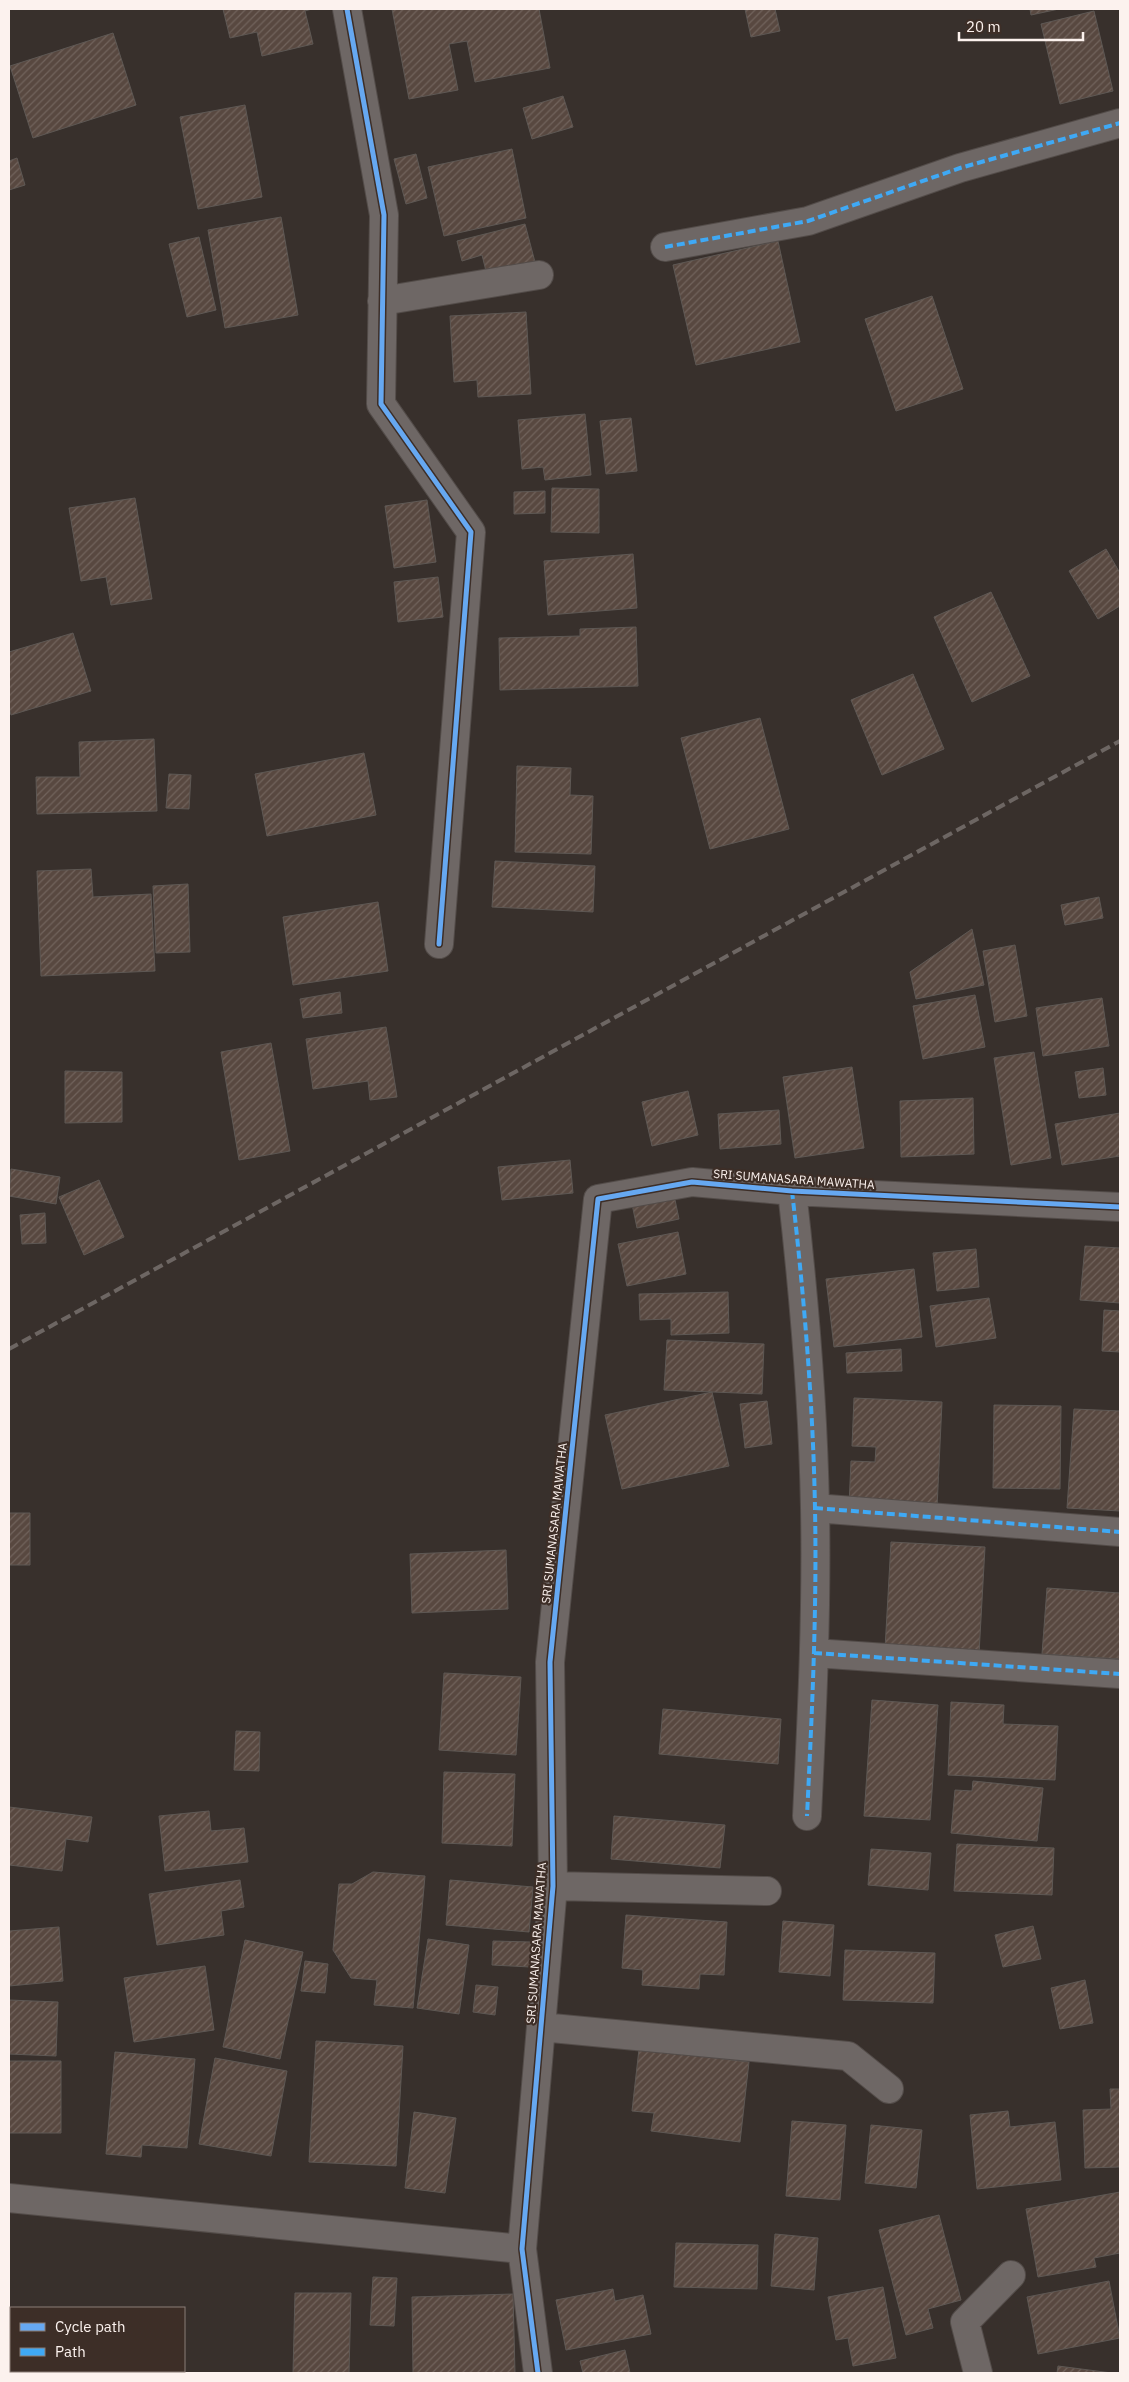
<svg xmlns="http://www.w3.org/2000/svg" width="1129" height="2382" font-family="'IBM Plex Sans',sans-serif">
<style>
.building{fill:url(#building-hatch);stroke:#5e5854}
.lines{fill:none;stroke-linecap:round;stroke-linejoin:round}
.street-casing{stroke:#534c49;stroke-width:30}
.street{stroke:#6e6765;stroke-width:28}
.rail{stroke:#6d6663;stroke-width:4;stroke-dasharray:10 5;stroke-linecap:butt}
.quiet{stroke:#3fa9f5;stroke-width:4;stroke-dasharray:8 4;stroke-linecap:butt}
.cycleway-casing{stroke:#3d2e27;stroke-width:8}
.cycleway{stroke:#66a8f1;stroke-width:5}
.labels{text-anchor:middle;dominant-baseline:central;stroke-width:4.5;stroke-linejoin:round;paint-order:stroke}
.street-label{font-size:12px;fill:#fcf2ee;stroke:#3d2e27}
</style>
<defs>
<pattern id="building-hatch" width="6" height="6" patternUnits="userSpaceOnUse" patternTransform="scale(1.25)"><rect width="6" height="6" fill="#584840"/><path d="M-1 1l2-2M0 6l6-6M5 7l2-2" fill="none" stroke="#71635c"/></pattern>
</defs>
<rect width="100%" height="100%" fill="#38302c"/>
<path class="building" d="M 223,9 L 312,9 L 305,11 L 313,44 L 262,56 L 257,32 L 230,38 Z
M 392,9 L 539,9 L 550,68 L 475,82 L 467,41 L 449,44 L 458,90 L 409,99 Z
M 745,9 L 775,9 L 780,31 L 751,37 Z
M 1030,9 L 1059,9 L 1031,15 Z
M 1094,11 L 1113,91 L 1060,104 L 1041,24 Z
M 113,33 L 136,105 L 33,138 L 10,66 Z
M 563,96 L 573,127 L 532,139 L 523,108 Z
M 245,105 L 262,197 L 198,209 L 180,117 Z
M 512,149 L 526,218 L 444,236 L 428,167 Z
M 416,154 L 427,198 L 406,204 L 394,159 Z
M 17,158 L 25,185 L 9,190 L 9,161 Z
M 281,217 L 298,315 L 225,328 L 208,230 Z
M 525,224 L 536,266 L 488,279 L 482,255 L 462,261 L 457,241 Z
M 199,237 L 216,310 L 187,317 L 169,244 Z
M 778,241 L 800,342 L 696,365 L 673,265 Z
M 932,296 L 963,389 L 896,411 L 865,319 Z
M 526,312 L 531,394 L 478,397 L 477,380 L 454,382 L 450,316 Z
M 585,414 L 591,475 L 545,480 L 543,467 L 522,469 L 518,420 Z
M 631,418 L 637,471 L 606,474 L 600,421 Z
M 552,488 L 599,489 L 599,533 L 551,532 Z
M 545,491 L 545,513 L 514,514 L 514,492 Z
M 135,498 L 152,599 L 111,605 L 106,577 L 81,581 L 69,508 Z
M 427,500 L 436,562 L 394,568 L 385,506 Z
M 1106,549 L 1120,573 L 1120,606 L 1098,619 L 1069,571 Z
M 633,554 L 637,608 L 548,615 L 544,561 Z
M 438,577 L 443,617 L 398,622 L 394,582 Z
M 991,592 L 1030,676 L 972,702 L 934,617 Z
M 636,627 L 638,686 L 500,690 L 499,638 L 580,636 L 580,629 Z
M 73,633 L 91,691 L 11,715 L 9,708 L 9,652 Z
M 913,674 L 944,749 L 882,775 L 851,700 Z
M 760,718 L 789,829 L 710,849 L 681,738 Z
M 154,739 L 157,811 L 37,814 L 36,777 L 80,777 L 79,742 Z
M 364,753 L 376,815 L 267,836 L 255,774 Z
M 517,766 L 571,768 L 570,795 L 593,796 L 591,854 L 515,852 Z
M 169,774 L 191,775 L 189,809 L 166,808 Z
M 495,861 L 595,866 L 593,912 L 492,907 Z
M 91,869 L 93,897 L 151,894 L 155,971 L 41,976 L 37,871 Z
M 188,884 L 190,952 L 156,953 L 153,886 Z
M 1099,897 L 1103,918 L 1065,925 L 1061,905 Z
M 378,902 L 388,971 L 293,985 L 283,917 Z
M 972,929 L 984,985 L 916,999 L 910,972 Z
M 1015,945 L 1027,1016 L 995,1022 L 983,951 Z
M 340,992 L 342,1013 L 303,1018 L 300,999 Z
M 975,995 L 985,1047 L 923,1059 L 913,1006 Z
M 1102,998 L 1109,1046 L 1043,1056 L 1036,1008 Z
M 386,1027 L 397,1097 L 370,1100 L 368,1081 L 313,1089 L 306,1039 Z
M 271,1043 L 290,1151 L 239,1160 L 221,1052 Z
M 1034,1052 L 1051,1158 L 1011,1165 L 994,1058 Z
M 852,1067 L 864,1148 L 795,1158 L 783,1077 Z
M 1103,1068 L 1106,1095 L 1079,1098 L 1075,1072 Z
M 65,1071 L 122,1072 L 122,1122 L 65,1123 Z
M 688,1091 L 698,1135 L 652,1146 L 642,1102 Z
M 973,1098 L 974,1154 L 901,1157 L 900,1101 Z
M 779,1110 L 781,1144 L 720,1149 L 718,1114 Z
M 1120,1113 L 1120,1156 L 1062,1165 L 1055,1124 Z
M 570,1160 L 573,1193 L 502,1200 L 498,1167 Z
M 11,1169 L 60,1177 L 56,1204 L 9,1196 Z
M 99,1180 L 124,1237 L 84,1255 L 59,1197 Z
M 674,1195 L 679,1219 L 637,1228 L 632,1204 Z
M 45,1213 L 46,1243 L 22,1244 L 20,1215 Z
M 678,1232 L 686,1274 L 627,1286 L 618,1244 Z
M 1085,1246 L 1120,1248 L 1120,1303 L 1080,1300 Z
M 976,1249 L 979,1287 L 937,1291 L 933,1253 Z
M 914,1269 L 922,1337 L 834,1347 L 826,1279 Z
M 728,1292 L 729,1333 L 671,1335 L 671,1319 L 640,1320 L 639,1294 Z
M 989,1298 L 996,1338 L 936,1347 L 930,1306 Z
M 1104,1310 L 1120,1311 L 1120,1352 L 1102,1351 Z
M 667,1340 L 764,1344 L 762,1394 L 664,1390 Z
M 901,1349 L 902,1371 L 847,1373 L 846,1353 Z
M 712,1392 L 729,1466 L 622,1489 L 605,1415 Z
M 854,1398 L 942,1402 L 937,1508 L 849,1505 L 851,1461 L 875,1462 L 876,1447 L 852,1446 Z
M 767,1401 L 772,1444 L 745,1448 L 740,1404 Z
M 994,1405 L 1061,1406 L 1060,1489 L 993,1488 Z
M 1074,1409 L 1120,1411 L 1120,1511 L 1067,1508 Z
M 9,1513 L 30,1513 L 30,1565 L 9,1565 Z
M 891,1542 L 985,1547 L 979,1654 L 885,1649 Z
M 506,1550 L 508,1609 L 412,1613 L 410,1554 Z
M 1047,1588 L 1120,1593 L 1120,1659 L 1042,1654 Z
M 444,1673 L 521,1677 L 516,1755 L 439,1750 Z
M 872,1700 L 938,1705 L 930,1820 L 864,1816 Z
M 951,1702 L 1004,1705 L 1003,1724 L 1058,1726 L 1055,1780 L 948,1775 Z
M 663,1709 L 781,1719 L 778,1764 L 659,1754 Z
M 236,1731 L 260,1732 L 259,1771 L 234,1770 Z
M 444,1772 L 515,1774 L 512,1846 L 442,1843 Z
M 973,1781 L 1043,1788 L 1037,1841 L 951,1833 L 955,1790 L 972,1791 Z
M 9,1807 L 92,1817 L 88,1842 L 66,1839 L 62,1871 L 9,1865 Z
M 209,1811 L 211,1831 L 244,1828 L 248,1862 L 165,1871 L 159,1816 Z
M 614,1816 L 725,1825 L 720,1868 L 611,1859 Z
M 957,1844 L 1054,1848 L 1052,1895 L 954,1891 Z
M 871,1849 L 931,1853 L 928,1890 L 868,1885 Z
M 373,1872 L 425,1876 L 413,2008 L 374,2005 L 377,1980 L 351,1978 L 333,1950 L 339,1884 L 352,1884 Z
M 240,1880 L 244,1907 L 221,1911 L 224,1935 L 157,1945 L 149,1894 Z
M 450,1880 L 533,1887 L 529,1932 L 446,1925 Z
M 626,1915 L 727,1922 L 724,1975 L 700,1974 L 699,1989 L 642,1985 L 643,1970 L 622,1968 Z
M 783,1921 L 834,1925 L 830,1976 L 779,1972 Z
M 1033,1926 L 1041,1959 L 1003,1967 L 995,1935 Z
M 59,1927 L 63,1981 L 9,1986 L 9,1931 Z
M 428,1939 L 469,1945 L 459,2014 L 417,2008 Z
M 245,1940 L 303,1952 L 280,2059 L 223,2047 Z
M 493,1941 L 531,1942 L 530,1967 L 492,1965 Z
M 845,1950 L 935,1953 L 933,2003 L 843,2000 Z
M 305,1961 L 328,1964 L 325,1993 L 301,1991 Z
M 205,1966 L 214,2030 L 134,2042 L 124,1978 Z
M 1085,1980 L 1093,2023 L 1060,2029 L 1051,1988 Z
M 476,1985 L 498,1987 L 495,2015 L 473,2012 Z
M 9,2000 L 58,2002 L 56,2056 L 9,2054 Z
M 316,2041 L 403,2046 L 396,2166 L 309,2162 Z
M 639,2049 L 749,2062 L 740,2142 L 651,2131 L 654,2113 L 632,2111 Z
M 115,2052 L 195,2059 L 187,2148 L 142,2145 L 141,2157 L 106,2154 Z
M 215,2058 L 287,2071 L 271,2156 L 199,2144 Z
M 9,2061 L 61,2061 L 61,2133 L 9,2133 Z
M 1110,2089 L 1120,2089 L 1120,2167 L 1085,2168 L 1083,2110 L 1111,2109 Z
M 1008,2111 L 1010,2127 L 1055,2122 L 1061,2180 L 977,2189 L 970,2115 Z
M 414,2112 L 456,2118 L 445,2193 L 405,2188 Z
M 792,2121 L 846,2125 L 840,2200 L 786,2196 Z
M 871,2125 L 922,2130 L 916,2188 L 865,2183 Z
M 1120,2192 L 1120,2253 L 1094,2258 L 1096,2267 L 1038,2277 L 1026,2209 Z
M 939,2215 L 961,2300 L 928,2309 L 933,2328 L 906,2335 L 879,2230 Z
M 775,2234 L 818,2238 L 814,2290 L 771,2286 Z
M 676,2243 L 758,2245 L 757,2289 L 674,2287 Z
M 373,2277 L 397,2278 L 394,2326 L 370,2325 Z
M 1109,2281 L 1120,2338 L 1038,2354 L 1027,2297 Z
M 883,2287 L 896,2358 L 853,2366 L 848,2338 L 836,2340 L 828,2297 Z
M 613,2289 L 615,2301 L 643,2295 L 651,2334 L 566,2350 L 556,2300 Z
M 295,2293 L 351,2293 L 349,2373 L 293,2373 Z
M 513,2294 L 515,2373 L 413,2373 L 412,2297 Z
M 625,2350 L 630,2373 L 583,2373 L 580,2361 Z
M 1058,2366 L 1112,2373 L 1057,2373 Z"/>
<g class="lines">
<g class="street-casing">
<path id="street" d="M 347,9 L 384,215 L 381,404 L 471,532 L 439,944
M 665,247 L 808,221 L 960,168 L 1120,123
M 382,301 L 539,275
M 792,1191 C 804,1296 813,1402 815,1508 C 817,1611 812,1713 807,1816
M 815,1508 L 1120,1532
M 814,1653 L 1120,1674
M 553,1886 L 767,1891
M 541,2027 L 848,2056 L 889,2089
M 9,2198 L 522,2249
M 538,2373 L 522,2249 L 553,1886 L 550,1662 L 598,1199 L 692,1182 L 792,1191 L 1120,1207
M 978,2373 L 965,2322 L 1011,2275"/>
</g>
<use href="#street" class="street"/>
<path class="rail" d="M 9,1349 L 1120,741"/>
<path class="quiet" d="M 665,247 L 808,221 L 960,168 L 1120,123
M 792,1191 C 804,1296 813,1402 815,1508 C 817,1611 812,1713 807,1816
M 815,1508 L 1120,1532
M 814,1653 L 1120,1674"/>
<g class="cycleway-casing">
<path id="cycleway" d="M 347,9 L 384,215 L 381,404 L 471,532 L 439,944
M 538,2373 L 522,2249 L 553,1886 L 550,1662 L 598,1199 L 692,1182 L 792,1191 L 1120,1207"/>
</g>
<use href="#cycleway" class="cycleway"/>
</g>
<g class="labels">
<g class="street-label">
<text transform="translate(794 1179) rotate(4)">SRI SUMANASARA MAWATHA</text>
<text transform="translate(554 1523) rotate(-84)">SRI SUMANASARA MAWATHA</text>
<text transform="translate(536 1943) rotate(-86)">SRI SUMANASARA MAWATHA</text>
</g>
</g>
<rect width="1129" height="2382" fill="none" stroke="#fcf2ee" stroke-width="20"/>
<rect x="10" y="2307" width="175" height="65" fill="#3d2e27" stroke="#897c77"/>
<rect x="20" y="2323" width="25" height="8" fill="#66a8f1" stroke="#897c77"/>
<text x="55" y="2332" font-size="15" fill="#fcf2ee">Cycle path</text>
<rect x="20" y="2348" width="25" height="8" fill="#3fa9f5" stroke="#897c77"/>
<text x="55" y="2357" font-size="15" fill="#fcf2ee">Path</text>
<path d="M959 32v8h124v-8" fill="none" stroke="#fcf2ee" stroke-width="2.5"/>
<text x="966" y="32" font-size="15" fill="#fcf2ee" stroke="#3d2e27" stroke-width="4" paint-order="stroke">20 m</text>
</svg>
